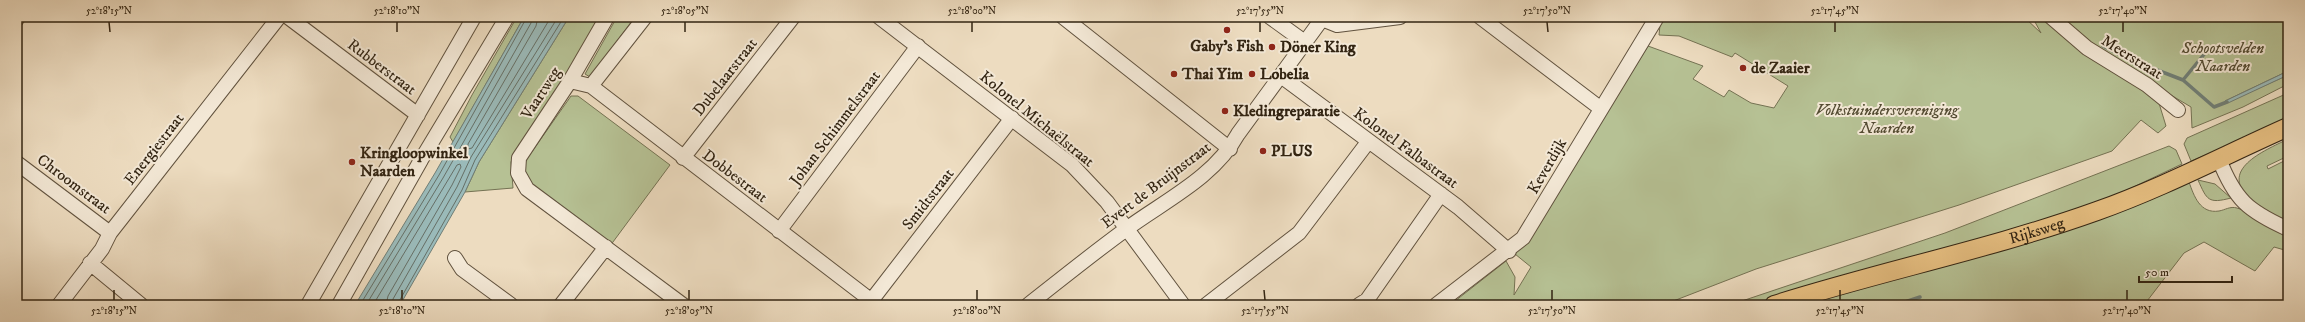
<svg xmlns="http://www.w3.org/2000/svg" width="2305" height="322" font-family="'IM FELL DW Pica',serif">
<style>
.green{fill:#b6c194;stroke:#747253}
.water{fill:#9abab9;stroke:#707e76}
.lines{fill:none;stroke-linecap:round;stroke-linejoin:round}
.shore{stroke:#666f66;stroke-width:1}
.stream{stroke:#707e76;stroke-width:3.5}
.minor-casing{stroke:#61523e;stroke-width:16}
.major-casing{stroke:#322412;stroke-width:20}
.minor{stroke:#f3e8d6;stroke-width:14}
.major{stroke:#e6be80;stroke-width:18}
.ticks{fill:none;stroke:#322412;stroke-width:1.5}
.poi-dot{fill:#8f2418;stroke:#f3e8d6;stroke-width:1.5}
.labels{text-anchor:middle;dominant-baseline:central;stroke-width:4;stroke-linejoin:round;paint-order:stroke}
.poi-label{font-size:16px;font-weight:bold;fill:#322412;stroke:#f3e8d6;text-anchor:start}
.park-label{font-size:16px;font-style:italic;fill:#534b32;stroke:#f3e8d6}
.street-label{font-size:16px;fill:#322412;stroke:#f3e8d6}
.neatline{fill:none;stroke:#322412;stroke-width:1.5}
.ticks-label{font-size:10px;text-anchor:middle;fill:#322412}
</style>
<rect width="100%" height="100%" fill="#eddcc0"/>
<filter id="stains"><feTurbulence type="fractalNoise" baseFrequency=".005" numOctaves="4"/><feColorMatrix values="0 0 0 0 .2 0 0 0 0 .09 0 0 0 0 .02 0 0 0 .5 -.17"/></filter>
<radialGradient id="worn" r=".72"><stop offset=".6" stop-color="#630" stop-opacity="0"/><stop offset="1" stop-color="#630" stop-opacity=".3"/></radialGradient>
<path class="green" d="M 517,17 L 524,17 L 453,142 L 450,137 L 472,95 Z
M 569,17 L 602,17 L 568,77 L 516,151 L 511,162 L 513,188 L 465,192 L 479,162 Z
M 617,17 L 635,17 L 590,77 L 585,74 Z
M 1665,17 L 2024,17 L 2041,33 L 2035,22 L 2037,17 L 2044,17 L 2078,47 L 2111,71 L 2146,90 L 2158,100 L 2166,126 L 2158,133 L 2141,120 L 2112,151 L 1959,205 L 1756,269 L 1663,305 L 1450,305 L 1506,261 L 1515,277 L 1514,295 L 1531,267 L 1515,254 L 1537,226 L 1648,46 L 1703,66 L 1693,79 L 1724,97 L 1729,90 L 1751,103 L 1774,108 L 1788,86 L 1735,53 L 1732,57 L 1679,36 L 1659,35 L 1660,25 Z
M 2057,17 L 2288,17 L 2288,71 L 2225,101 L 2228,102 L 2288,75 L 2288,84 L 2243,107 L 2192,128 L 2191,107 L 2107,57 Z
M 2288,93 L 2288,117 L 2249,137 L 2191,161 L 2184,144 L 2187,138 Z
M 571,96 L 578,96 L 670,165 L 610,246 L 526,180 L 524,169 L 526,160 Z
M 2288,139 L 2288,156 L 2267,166 L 2268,169 L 2288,159 L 2288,225 C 2276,217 2262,210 2252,201 C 2216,170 2264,151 2288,139 Z
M 2169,146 L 2176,150 L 2182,164 L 2089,208 L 2016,228 L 1762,305 L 1730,305 L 1945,233 Z
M 2198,180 L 2215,184 L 2231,198 C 2208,204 2207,200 2198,180 Z
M 2189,182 C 2194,196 2200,214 2219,211 C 2225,210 2230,206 2237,208 C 2252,212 2273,228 2288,236 L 2288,251 L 2274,247 L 2255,271 L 2204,242 L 2184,253 L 2144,305 L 1795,305 Z"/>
<path class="water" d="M 524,17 L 569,17 L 479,162 L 465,192 L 400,305 L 355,305 L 435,173 Z
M 2288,71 L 2288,75 L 2228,103 L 2225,101 Z"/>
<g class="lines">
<path class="shore" d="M 538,17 L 536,26 L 468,144 L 468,149 L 472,148 L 551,17
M 360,305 L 439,175 L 527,17
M 366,305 L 443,178 L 531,23 L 532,17
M 373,305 L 457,165 L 460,164 L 461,167 L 452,185 L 388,296 L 386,305
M 392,305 L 393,299 L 457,187 L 471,157 L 558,17
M 397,305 L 462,190 L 475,160 L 564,17"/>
<path class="stream" d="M 2103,46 L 2126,58 L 2183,80 L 2214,107 L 2227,102
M 2183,80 L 2206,52
M 1896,305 L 1920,297"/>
<g class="minor-casing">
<path id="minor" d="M 288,17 L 418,115
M 607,17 L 570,81 L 519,158 L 518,173 L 527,189 L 683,305
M 879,17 L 1072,165 L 1107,202 L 1183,305
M 1063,17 L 1230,149
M 1270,17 L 1306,43
M 1480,17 L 1600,108
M 2051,17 L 2087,48 L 2147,85 L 2178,110
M 17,19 L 18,17
M 1281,76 L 1458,207 L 1509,251
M 570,81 L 591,86 L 877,305
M 591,86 L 645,17
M 683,158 L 793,17
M 2219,159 C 2235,200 2248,211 2288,229
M 17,163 L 110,233
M 779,231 L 918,46
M 455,258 L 462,269 L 511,305
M 90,263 L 141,305
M 871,301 L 1012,118
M 59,305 L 102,249 L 110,233 L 279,17
M 308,305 L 474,17
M 339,305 L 421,160 L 507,17
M 561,305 L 606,247
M 1028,305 C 1060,280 1092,254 1125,230 C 1164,201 1214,178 1238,134 L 1322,19 L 1337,25 L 1400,17
M 1206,305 L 1299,233 L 1368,142
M 1359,305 L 1367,300 L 1441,194
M 1436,305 L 1523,238 L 1657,17"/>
</g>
<g class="major-casing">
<g id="major">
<path id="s1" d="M 1774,305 C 1881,271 1991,249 2097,211 C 2162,188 2225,155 2288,127"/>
</g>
</g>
<use href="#minor" class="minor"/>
<use href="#major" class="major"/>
</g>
<path class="ticks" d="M 109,22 L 110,32M 397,22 L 397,32M 685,22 L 685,32M 972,22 L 972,32M 1260,22 L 1260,32M 1547,22 L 1548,32M 1835,22 L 1835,32M 2123,22 L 2123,32M 114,290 L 114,300M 402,290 L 402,300M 689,290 L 689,300M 977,290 L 977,300M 1264,290 L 1265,300M 1552,290 L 1552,300M 1840,290 L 1840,300M 2127,290 L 2127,300"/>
<g class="poi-dot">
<circle cx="1227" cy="30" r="4"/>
<circle cx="1272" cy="47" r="4"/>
<circle cx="1743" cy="68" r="4"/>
<circle cx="1174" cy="74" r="4"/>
<circle cx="1252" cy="74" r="4"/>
<circle cx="1225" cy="111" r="4"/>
<circle cx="1263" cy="151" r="4"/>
<circle cx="352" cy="162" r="4"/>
</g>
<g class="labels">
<g class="poi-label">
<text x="1227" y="46" text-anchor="middle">Gaby's Fish</text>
<text x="1280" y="47">Döner King</text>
<text x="1751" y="68">de Zaaier</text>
<text x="1182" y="74">Thai Yim</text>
<text x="1260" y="74">Lobelia</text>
<text x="1233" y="111">Kledingreparatie</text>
<text x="1271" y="151">PLUS</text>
<text x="360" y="153">Kringloopwinkel<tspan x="360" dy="18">Naarden</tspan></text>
</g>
<g class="park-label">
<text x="2223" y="48">Schootsvelden<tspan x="2223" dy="18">Naarden</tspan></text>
<text x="1887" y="110">Volkstuindersvereniging<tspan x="1887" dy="18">Naarden</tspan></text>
</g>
<g class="street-label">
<text transform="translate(2132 57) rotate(32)">Meerstraat</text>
<text transform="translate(382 67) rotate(37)">Rubberstraat</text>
<text transform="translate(725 77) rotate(-52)">Dubelaarstraat</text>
<text transform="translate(541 93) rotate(-57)">Vaartweg</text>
<text transform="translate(1037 119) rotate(39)">Kolonel Michaëlstraat</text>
<text transform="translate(835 128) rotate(-53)">Johan Schimmelstraat</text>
<text transform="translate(1406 148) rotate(36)">Kolonel Falbastraat</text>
<text transform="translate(154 149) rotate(-52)">Energiestraat</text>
<text transform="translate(1547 166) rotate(-60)">Keverdijk</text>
<text transform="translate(735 176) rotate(37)">Dobbestraat</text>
<text transform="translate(74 184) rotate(37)">Chroomstraat</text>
<text transform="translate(1156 185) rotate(-37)">Evert de Bruijnstraat</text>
<text transform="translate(928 199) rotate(-52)">Smidtstraat</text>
<text stroke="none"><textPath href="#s1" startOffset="273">Rijksweg</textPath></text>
</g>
</g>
<rect width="2305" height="322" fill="none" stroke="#eddcc0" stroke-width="44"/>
<path d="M2139 276v6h93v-6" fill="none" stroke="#322412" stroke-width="2"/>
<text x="2145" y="276" font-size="12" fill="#322412" stroke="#f3e8d6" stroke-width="3" paint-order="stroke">50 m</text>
<rect x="22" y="22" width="2261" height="278" class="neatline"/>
<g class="ticks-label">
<text x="109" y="14">52°18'15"N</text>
<text x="397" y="14">52°18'10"N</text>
<text x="685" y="14">52°18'05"N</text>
<text x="972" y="14">52°18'00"N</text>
<text x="1260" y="14">52°17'55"N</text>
<text x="1547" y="14">52°17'50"N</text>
<text x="1835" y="14">52°17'45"N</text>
<text x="2123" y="14">52°17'40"N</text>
<text x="114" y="314">52°18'15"N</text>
<text x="402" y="314">52°18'10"N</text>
<text x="689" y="314">52°18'05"N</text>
<text x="977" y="314">52°18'00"N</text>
<text x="1265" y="314">52°17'55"N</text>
<text x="1552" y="314">52°17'50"N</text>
<text x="1840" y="314">52°17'45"N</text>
<text x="2127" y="314">52°17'40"N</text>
</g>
<rect width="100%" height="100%" filter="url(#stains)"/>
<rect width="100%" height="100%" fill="url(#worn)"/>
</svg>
